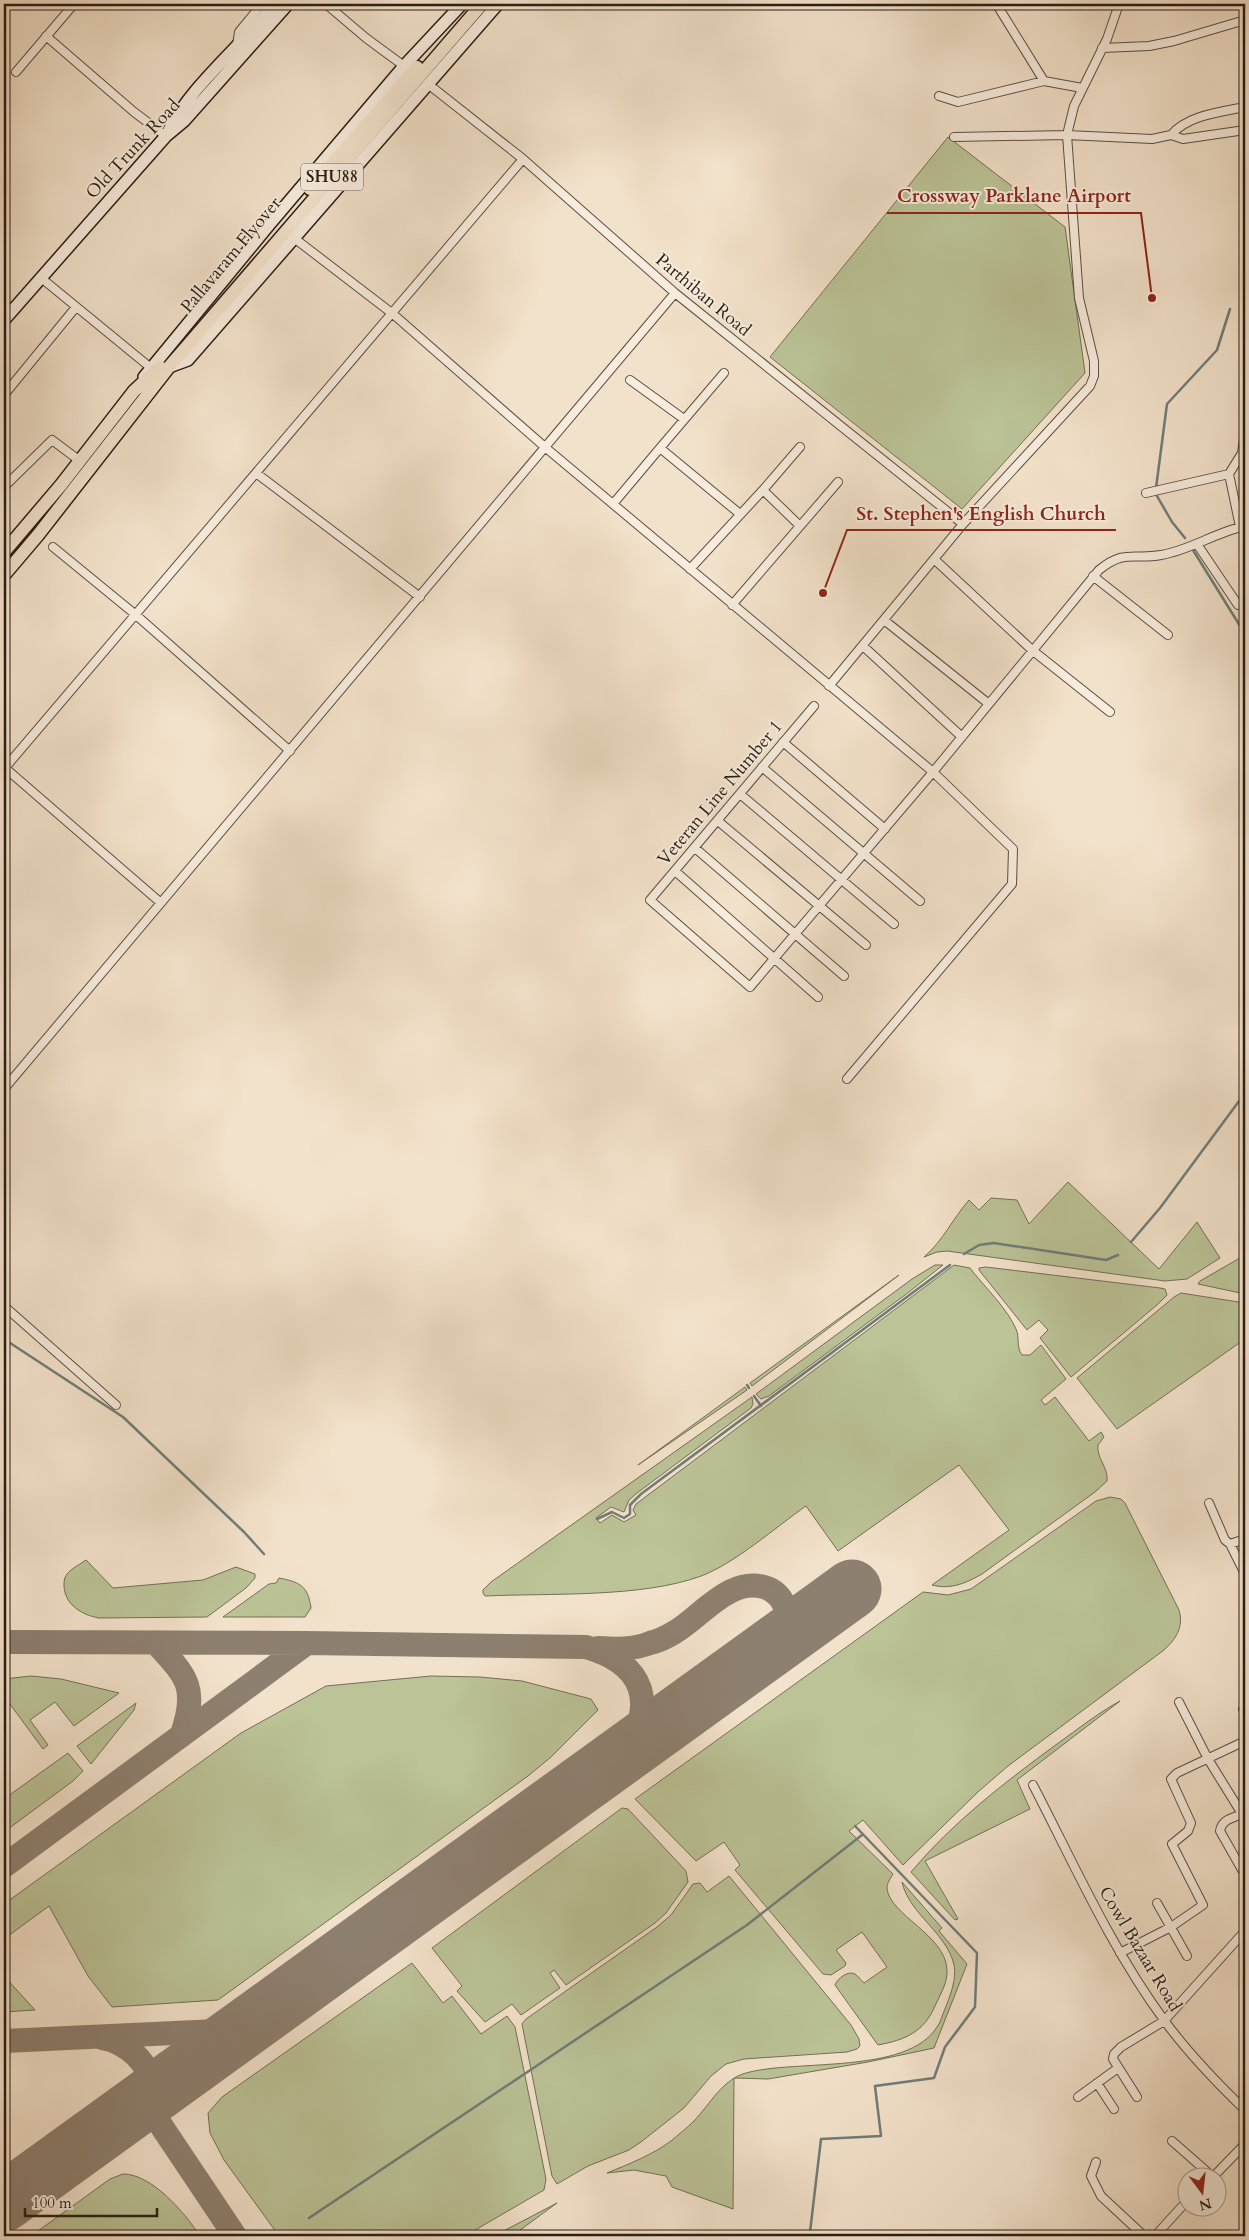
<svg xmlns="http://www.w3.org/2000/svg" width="1249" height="2240" font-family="Cardo,serif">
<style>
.green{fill:#bbc397;stroke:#727056}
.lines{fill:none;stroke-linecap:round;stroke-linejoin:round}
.stream{stroke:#6f7d79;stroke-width:2.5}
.taxiway{stroke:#8e8070;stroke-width:24}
.runway{stroke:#8e8070;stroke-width:59}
.street-casing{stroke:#5c4e42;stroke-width:10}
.secondary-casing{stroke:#2a1d14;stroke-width:14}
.primary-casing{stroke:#2a1d14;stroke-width:15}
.street{stroke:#f7ecdd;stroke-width:8}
.secondary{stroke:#f7ecdd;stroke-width:11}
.primary{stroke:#f3e2cb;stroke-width:12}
.labels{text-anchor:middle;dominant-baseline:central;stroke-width:4;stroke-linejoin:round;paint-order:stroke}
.shield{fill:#f7ecdd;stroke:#685b50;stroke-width:1}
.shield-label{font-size:16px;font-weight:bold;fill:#2a1d14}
.street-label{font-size:18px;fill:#2a1d14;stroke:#f7ecdd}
.leader{fill:none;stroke:#8f2418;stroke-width:2}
.callout-dot{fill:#8f2418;stroke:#f7ecdd;stroke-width:2}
.callout-label{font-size:19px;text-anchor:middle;font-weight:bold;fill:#8f2418;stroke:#f7ecdd;stroke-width:4;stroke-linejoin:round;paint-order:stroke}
</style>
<rect width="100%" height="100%" fill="#f3e2cb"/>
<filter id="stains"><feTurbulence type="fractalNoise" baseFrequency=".004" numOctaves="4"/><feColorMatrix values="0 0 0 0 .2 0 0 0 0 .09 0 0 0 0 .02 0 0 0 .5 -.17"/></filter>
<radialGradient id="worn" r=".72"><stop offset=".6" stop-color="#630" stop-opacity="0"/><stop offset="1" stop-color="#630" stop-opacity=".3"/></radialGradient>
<path class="green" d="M 948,137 L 1065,227 L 1085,373 L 962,509 L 770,357 Z
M 1068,1182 L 1159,1269 L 1197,1222 L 1220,1258 L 1187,1279 L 1165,1281 L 947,1251 L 937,1252 L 924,1257 C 943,1241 953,1218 969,1200 L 979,1210 L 991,1198 L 1017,1200 L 1029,1224 Z
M 1245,1255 L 1245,1294 L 1198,1284 L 1200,1281 Z
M 935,1265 L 943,1265 L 909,1292 L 769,1396 L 761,1399 L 756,1394 L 912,1279 Z
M 954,1265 L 970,1268 L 973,1272 C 986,1288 1008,1310 1016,1329 C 1020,1338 1016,1347 1022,1355 L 1030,1355 L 1041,1345 L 1066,1379 L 1041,1400 L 1045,1405 L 1055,1397 L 1089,1441 L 1101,1432 L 1104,1437 L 1098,1445 C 1096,1458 1109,1468 1107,1481 L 1095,1492 L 982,1574 C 966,1583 951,1590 932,1585 L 1009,1530 L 959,1465 L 838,1551 L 806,1506 C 776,1527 734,1564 701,1576 C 642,1598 549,1593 485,1596 L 483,1593 L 483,1590 L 491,1582 L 752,1397 L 753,1404 L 751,1408 L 637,1493 L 629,1500 L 624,1512 L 611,1507 L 596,1518 L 600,1523 L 612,1515 L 624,1522 L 636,1515 L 633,1510 L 636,1504 Z
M 986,1267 L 1160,1288 L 1165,1289 L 1167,1295 L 1157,1305 L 1071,1377 L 1040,1338 L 1048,1330 L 1039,1320 L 1027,1330 L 979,1270 L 979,1268 Z
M 899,1275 L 752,1386 L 750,1383 Z
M 1181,1293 L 1245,1303 L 1245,1339 L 1117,1429 L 1077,1378 L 1174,1297 Z
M 745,1387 L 747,1390 L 638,1465 Z
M 1110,1497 L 1121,1499 L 1125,1503 L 1179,1610 C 1184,1627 1176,1639 1164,1650 L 1008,1766 L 979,1791 L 903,1865 L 863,1820 L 849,1831 L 893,1874 C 890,1879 887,1883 887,1888 C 889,1915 946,1935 947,1970 C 948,1982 940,1995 935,2006 C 924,2032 905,2040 878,2045 L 835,1985 C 837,1979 848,1970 855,1974 C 858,1976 861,1980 864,1983 L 887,1967 L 862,1932 L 836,1950 L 846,1963 L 845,1966 L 831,1975 L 823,1974 L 735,1870 L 740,1865 L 724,1842 L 696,1861 L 635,1799 L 923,1592 L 948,1595 L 971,1589 L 1096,1501 Z
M 86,1560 L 113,1588 L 203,1580 L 236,1567 L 255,1574 L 255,1578 L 246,1588 L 207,1617 L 99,1618 C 82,1615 65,1605 64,1586 C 64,1582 64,1578 67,1574 C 71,1569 80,1564 86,1560 Z
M 279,1578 C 300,1582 308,1586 311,1608 L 305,1617 L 223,1617 L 269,1584 L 276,1583 Z
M 31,1676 L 61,1679 L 119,1693 L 74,1726 L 55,1702 L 30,1720 L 48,1745 L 43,1749 L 4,1696 L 4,1679 Z
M 431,1676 L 480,1677 L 522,1681 L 591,1699 L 598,1710 L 551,1757 L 528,1776 L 218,2000 L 112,2007 L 88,1976 L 49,1906 L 4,1939 L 4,1904 L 241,1733 L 326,1686 Z
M 1120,1701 L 1017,1780 L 1030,1809 L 925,1861 L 958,1919 L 955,1920 L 911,1872 C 952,1823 1005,1782 1057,1744 C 1078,1729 1098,1713 1120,1701 Z
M 136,1703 L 134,1710 L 91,1764 L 77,1746 Z
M 68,1753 L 83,1771 L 73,1781 L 4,1832 L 4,1799 Z
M 622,1808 L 628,1809 L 686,1871 L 688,1882 L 666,1913 L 655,1923 L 566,1985 L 554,1970 L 550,1973 L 560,1988 L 521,2015 L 512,2004 L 485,2022 L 457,1991 L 462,1986 L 432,1948 Z
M 729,1876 L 851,2025 L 859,2039 L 860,2046 L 857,2049 L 847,2052 L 744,2059 L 726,2064 L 711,2076 L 684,2108 L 641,2142 L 629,2150 L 588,2166 L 557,2184 L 552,2176 L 522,2024 L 526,2019 L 657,1927 L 671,1915 L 693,1884 L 700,1883 L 707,1892 Z
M 902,1882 L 942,1928 L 939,1931 L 967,1964 L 934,2048 L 868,2062 L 768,2079 L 734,2078 L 733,2209 L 672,2187 L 666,2176 L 634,2170 L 607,2173 C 629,2164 652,2155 671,2141 C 679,2134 687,2128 694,2121 C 710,2104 723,2079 746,2073 C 795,2059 907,2075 937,2027 C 941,2022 942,2015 945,2009 C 950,1996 957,1979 954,1965 C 947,1933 909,1914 902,1882 Z
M 412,1963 L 443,2003 L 452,1996 L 481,2034 L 507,2016 L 515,2027 L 546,2179 L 544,2190 L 465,2236 L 279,2236 L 224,2160 L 210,2133 L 208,2113 L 222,2097 Z
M 4,1976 L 35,2010 L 4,2012 Z
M 123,2174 C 152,2174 185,2213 200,2236 L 31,2236 L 110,2179 Z
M 557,2203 L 512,2236 L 494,2236 Z"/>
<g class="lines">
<path class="stream" d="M 1156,488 L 1167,404 L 1217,350 L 1230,309
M 1157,496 L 1172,522 L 1185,538
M 1193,550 L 1245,634
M 1131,1242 L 1160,1208 L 1245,1093
M 964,1254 L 979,1245 L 994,1243 L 1106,1260 L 1118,1255
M 4,1339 L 123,1417 L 244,1532 L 264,1554
M 747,1385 L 749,1388
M 754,1396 L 761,1406
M 597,1519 L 612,1512 L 624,1518 L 630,1514 L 630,1505 L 641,1494 L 950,1265
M 309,2218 L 747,1925 L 862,1835
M 800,2236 L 810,2232 L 821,2139 L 881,2136 L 875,2086 L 934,2078 L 945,2047 L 975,2007 L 977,1953 L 855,1826"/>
<path class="taxiway" d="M 4,1642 L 307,1643 L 586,1647 C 644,1664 657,1702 625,1752
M 156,1643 C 187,1677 198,1687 182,1734
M 598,1648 C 616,1649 633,1650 650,1643 C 658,1641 667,1637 675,1632 C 702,1616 731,1575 767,1588 C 777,1592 783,1600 786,1610 C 790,1622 786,1633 779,1642
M 4,1866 L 307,1643
M 102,2038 C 124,2041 154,2064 149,2089 C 148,2093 146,2097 144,2100 L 235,2236
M 4,2041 L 217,2031 L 238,2027 L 269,2010"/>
<path class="runway" d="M 4,2202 L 852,1589"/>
<g class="street-casing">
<path id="street" d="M 326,4 L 366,38 L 404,66
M 997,5 L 1044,81
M 46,36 L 134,112 L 166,136
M 237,45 L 239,32 L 262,4
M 1102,48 L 1149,46 L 1174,41 L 1245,20
M 16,72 L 74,4
M 428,84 L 523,159 L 675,293 L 963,524
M 939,96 L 958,102 L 1044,81 L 1082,88
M 1171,135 C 1188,115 1221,112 1245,107
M 954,137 L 1067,135 L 1152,139 L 1171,135 L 1183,139 L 1245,130
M 294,238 L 393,314 L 546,448 L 933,772 L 1013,849 L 1012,884 L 847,1079
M 40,277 L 151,368
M 630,380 L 684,419
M 4,395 L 76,307
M 660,448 L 724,373
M 256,473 L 420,597
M 1229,474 L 1240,527
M 4,487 L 52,440 L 80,461
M 763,490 L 800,447
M 1146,493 L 1229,474 L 1242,453 L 1245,432
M 613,504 L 660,448 L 740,514
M 1197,544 L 1238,605 L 1245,607
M 53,547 L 136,615 L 290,751
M 934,559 L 1032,650 L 1110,712
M 690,569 L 763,490 L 800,526
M 1093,576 L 1168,635
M 732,605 L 838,482
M 884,620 L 989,704
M 863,646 L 962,737
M 829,686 L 963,524 L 1090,386 L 1094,376 L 1094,361 L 1079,298 L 1067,135 L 1074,106 L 1107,39 L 1119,4
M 814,706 L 650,900 L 750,987 L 933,772 L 1099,570 C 1125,549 1133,560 1161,555 C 1191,550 1216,532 1245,526
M 783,742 L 885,829
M 4,767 L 161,903
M 762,767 L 920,901
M 4,769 L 523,159
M 740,794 L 894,924
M 718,821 L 866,945
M 695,848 L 844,976
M 675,871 L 818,997
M 4,1089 L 675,293
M 4,1306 L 116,1405
M 1209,1503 L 1225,1540 L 1230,1544 L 1245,1539
M 1230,1544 L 1245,1574
M 1179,1702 L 1208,1759 L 1242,1814
M 1243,1709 L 1245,1713
M 1033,1785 C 1074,1864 1111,1948 1164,2020 C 1188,2053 1216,2082 1245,2110
M 1245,1818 L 1242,1814 C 1233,1818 1222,1819 1220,1831 L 1245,1875
M 1157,1903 L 1187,1956
M 1120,1953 L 1171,1927 L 1203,1905 L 1172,1844 L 1188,1831 L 1191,1823 L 1171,1779 L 1177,1773 L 1245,1741
M 1097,2083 L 1114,2109
M 1078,2097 L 1118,2068
M 1137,2097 L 1113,2059 L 1114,2054 L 1121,2047 L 1164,2021 L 1245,1931
M 1172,2141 L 1213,2177
M 1096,2162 L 1091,2176 L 1101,2196 L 1144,2236
M 1212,2178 L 1245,2144
M 1155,2236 L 1186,2202"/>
</g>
<g class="secondary-casing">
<path id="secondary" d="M 168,132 C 190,86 243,45 274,4
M 4,320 L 166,136 L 184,121 L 288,4
M 169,367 L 188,360 L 498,4
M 144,377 L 269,225 L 404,66 L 462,4"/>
</g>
<g class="primary-casing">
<path id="primary" d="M 310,189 L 417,67
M 4,552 L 61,485 L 134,391 L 160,367
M 4,575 L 38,535 L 169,367 L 482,4"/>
</g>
<use href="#street" class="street"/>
<use href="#secondary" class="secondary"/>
<use href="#primary" class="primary"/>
</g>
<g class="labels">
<rect class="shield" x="301" y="163.5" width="62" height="27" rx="4"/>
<g class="shield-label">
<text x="332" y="177">SHU88</text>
</g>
<g class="street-label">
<text transform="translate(133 149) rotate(-47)">Old Trunk Road</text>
<text transform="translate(231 255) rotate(-50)">Pallavaram Flyover</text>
<text transform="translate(703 295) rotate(40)">Parthiban Road</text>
<text transform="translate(720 793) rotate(-50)">Veteran Line Number 1</text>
<text transform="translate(1140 1949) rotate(59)">Cowl Bazaar Road</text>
</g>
</g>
<path class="leader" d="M1152 298L1141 213H887M823 593L847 530H1116"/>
<g class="callout-dot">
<circle cx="1152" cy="298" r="5"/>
<circle cx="823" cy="593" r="5"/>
</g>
<g class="callout-label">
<text x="1014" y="202">Crossway Parklane Airport</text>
<text x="981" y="520">St. Stephen's English Church</text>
</g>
<rect width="1249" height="2240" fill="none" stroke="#f3e2cb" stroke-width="20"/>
<rect x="5" y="5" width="1239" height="2230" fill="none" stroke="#2a1d14" stroke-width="2.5"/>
<rect x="10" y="10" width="1229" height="2220" fill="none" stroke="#2a1d14"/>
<g transform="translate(1202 2192) rotate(165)"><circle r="24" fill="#f7ecdd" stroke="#a5998d"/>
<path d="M0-4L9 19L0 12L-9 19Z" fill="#8f2418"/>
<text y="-8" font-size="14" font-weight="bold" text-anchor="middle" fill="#2a1d14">N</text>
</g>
<path d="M25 2208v8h132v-8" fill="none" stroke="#2a1d14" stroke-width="2.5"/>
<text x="32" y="2208" font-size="15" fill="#2a1d14" stroke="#f7ecdd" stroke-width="4" paint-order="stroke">100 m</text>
<rect width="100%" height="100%" filter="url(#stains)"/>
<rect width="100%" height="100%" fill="url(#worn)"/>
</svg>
